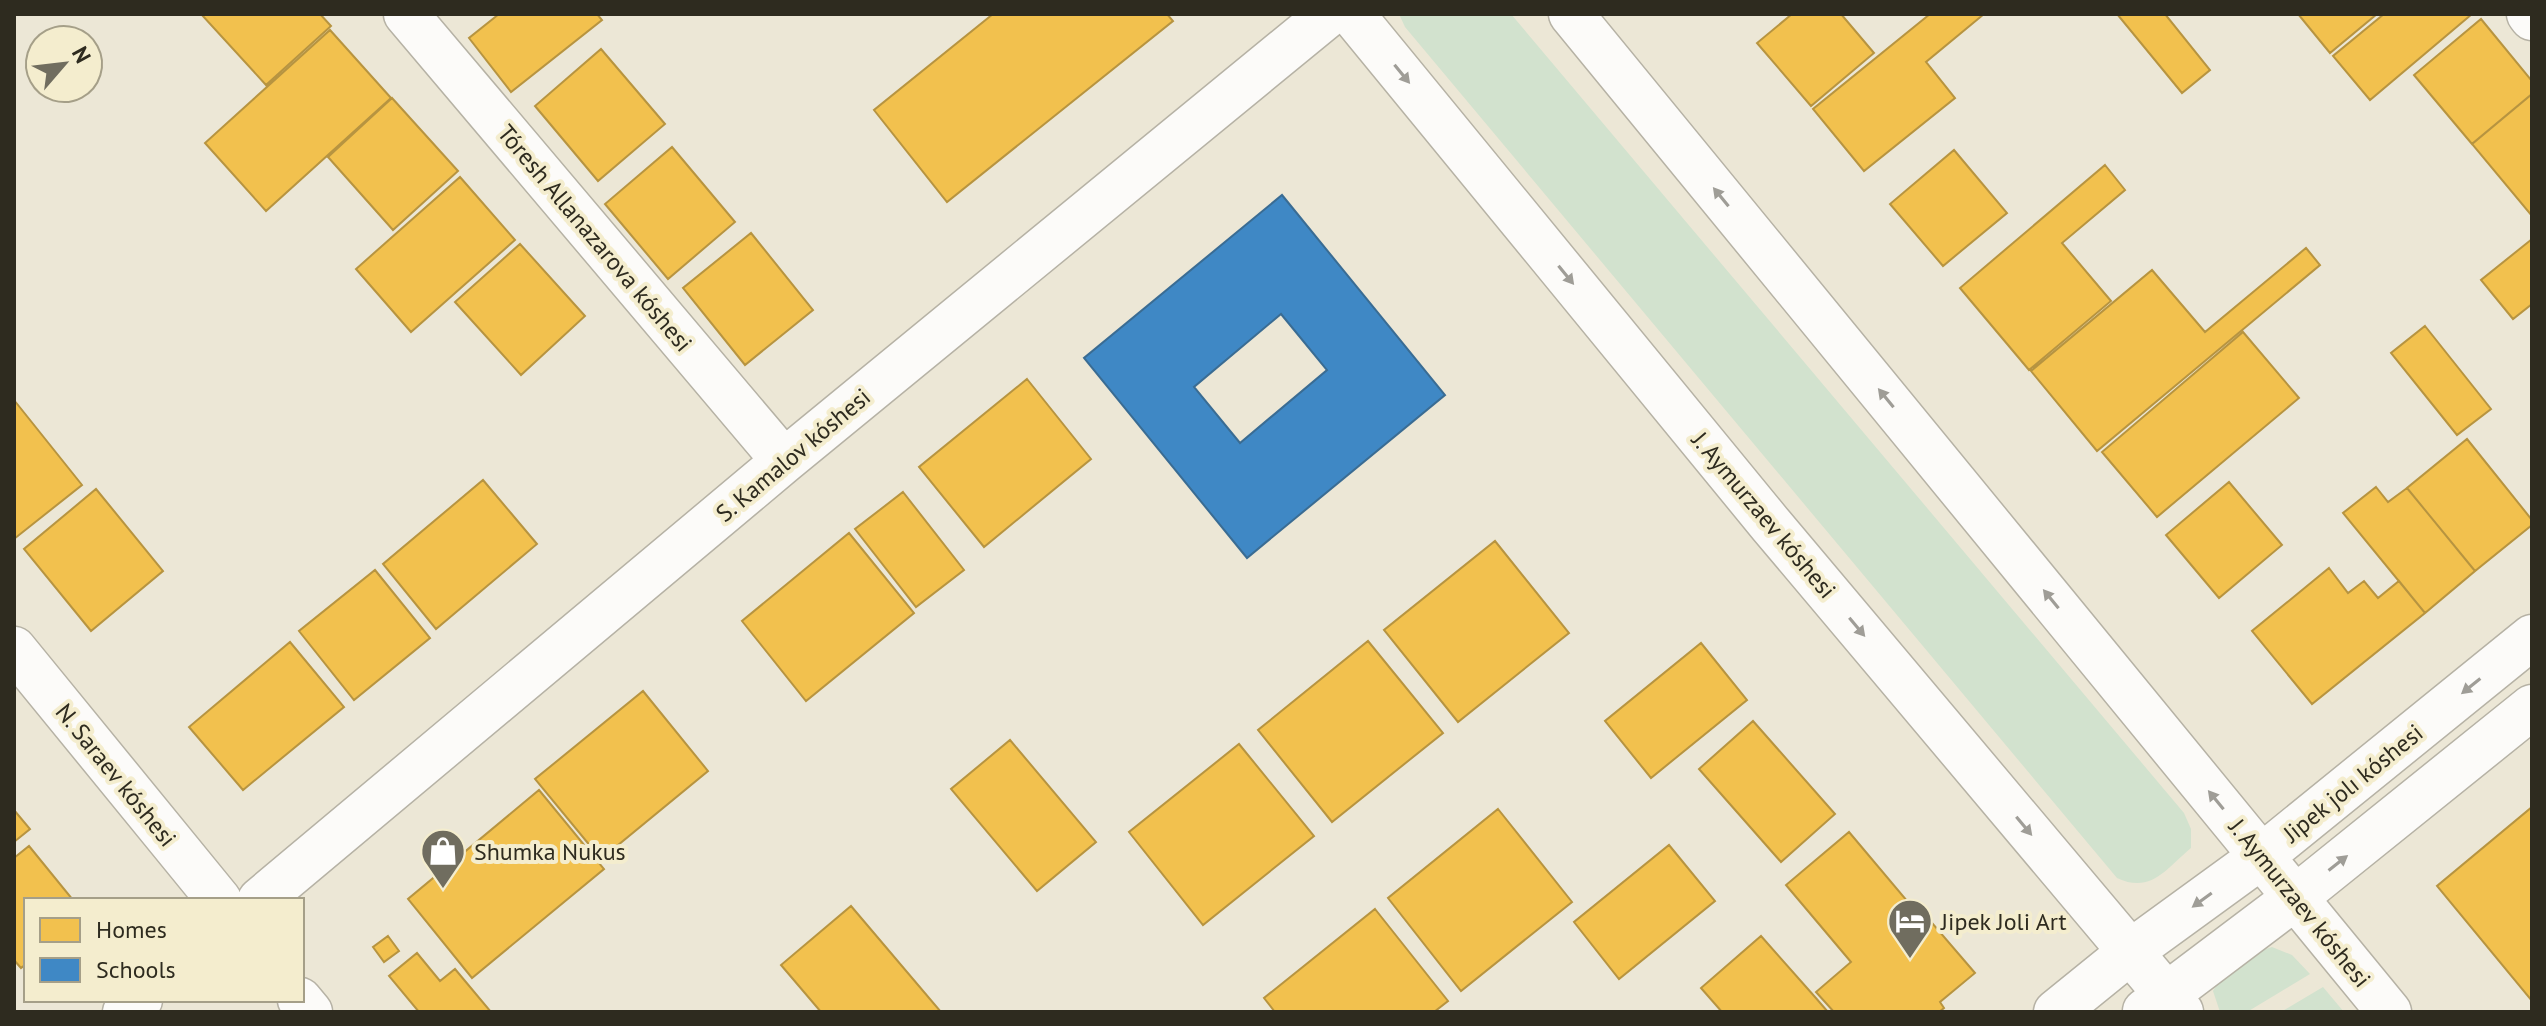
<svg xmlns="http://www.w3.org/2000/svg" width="2546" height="1026" font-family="'PT Sans',sans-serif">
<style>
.green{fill:#d2e2ce}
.homes{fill:#f2c14e;stroke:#b79440;stroke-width:2}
.schools{fill:#3f88c5;stroke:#3a6c93;stroke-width:2;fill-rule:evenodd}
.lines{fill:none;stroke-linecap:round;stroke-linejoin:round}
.minor-casing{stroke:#b6b2a5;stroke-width:47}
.minor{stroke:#fcfbf9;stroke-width:44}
.oneway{fill:#9f9d97}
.labels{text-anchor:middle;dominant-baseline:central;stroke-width:8;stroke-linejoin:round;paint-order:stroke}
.street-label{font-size:24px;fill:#2e2b1f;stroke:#f4edce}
.poi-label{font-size:24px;fill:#2e2b1f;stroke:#f4edce;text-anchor:start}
</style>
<rect width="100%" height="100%" fill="#ece7d6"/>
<path class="green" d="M 1399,14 L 1511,14 L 2184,813 L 2191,829 L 2191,848 C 2166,869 2151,894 2117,878 L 1405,27 Z
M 2272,947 L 2292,955 L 2310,974 L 2247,1012 L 2220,1012 L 2213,991 C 2229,964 2242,956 2272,947 Z
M 2323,987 L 2344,1012 L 2281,1012 Z"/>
<path class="homes" d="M 201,14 L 320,14 L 331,26 L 266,85 Z
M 499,14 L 597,14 L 602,20 L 511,92 L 469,38 Z
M 993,14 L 1167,14 L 1173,21 L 947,202 L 874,110 Z
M 1792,14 L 1841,14 L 1874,53 L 1811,106 L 1757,43 Z
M 1930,14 L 1984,14 L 1926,62 L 1955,98 L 1864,171 L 1813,109 Z
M 2117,14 L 2165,14 L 2210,70 L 2182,93 Z
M 2298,14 L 2377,14 L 2330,53 Z
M 2384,14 L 2472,14 L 2370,100 L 2333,56 Z
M 2481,19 L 2532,81 L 2532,94 L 2472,144 L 2414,75 Z
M 330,30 L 391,98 L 266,211 L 205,143 Z
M 601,49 L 665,124 L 598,181 L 535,106 Z
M 2532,94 L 2532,216 L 2472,144 Z
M 392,98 L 458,171 L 393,230 L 328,157 Z
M 672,147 L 735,222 L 668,279 L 605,204 Z
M 1954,150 L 2007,213 L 1943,266 L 1890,204 Z
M 2105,165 L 2125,190 L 2062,243 L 2111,301 L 2029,370 L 1960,288 Z
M 460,177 L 515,240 L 411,332 L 356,269 Z
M 751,233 L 813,310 L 745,365 L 683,288 Z
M 2532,239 L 2532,304 L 2513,319 L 2481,280 Z
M 520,244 L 585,316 L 521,375 L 455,302 Z
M 2306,248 L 2320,265 L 2097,451 L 2031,371 L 2152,270 L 2205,332 Z
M 2425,326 L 2491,409 L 2457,435 L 2391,353 Z
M 2243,332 L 2299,398 L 2157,517 L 2102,452 Z
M 1027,379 L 1091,459 L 984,547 L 919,467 Z
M 14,400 L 82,485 L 14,539 Z
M 2467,439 L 2532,520 L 2532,525 L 2475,571 L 2407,488 Z
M 483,480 L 537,544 L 436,629 L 383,564 Z
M 2229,482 L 2282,545 L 2219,598 L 2166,535 Z
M 2376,487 L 2388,502 L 2407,488 L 2475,571 L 2425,613 L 2343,513 Z
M 96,489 L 163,571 L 91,631 L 24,549 Z
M 903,492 L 964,570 L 916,607 L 855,529 Z
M 849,533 L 914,613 L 806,701 L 742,621 Z
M 1495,541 L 1569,633 L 1458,722 L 1384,630 Z
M 2329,568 L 2348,593 L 2364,581 L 2378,598 L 2399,581 L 2425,613 L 2312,704 L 2252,631 Z
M 375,570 L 430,638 L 354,700 L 299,631 Z
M 1368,641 L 1443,733 L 1332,822 L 1258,730 Z
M 290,642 L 344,707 L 243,790 L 189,727 Z
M 1701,643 L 1747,700 L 1651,778 L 1605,721 Z
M 643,691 L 708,771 L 601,859 L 535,779 Z
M 1753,721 L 1835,814 L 1781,862 L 1699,769 Z
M 1010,740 L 1096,842 L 1037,891 L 951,789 Z
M 1239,744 L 1314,836 L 1203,925 L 1129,832 Z
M 539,790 L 604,869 L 472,978 L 408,899 Z
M 2532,807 L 2532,1001 L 2437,886 Z
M 1498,809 L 1572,902 L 1461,991 L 1388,898 Z
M 14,810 L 30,829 L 14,842 Z
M 1849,832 L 1923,920 L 1927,917 L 1975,973 L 1940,1002 L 1944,1008 L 1939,1012 L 1834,1012 L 1816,992 L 1851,962 L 1786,885 Z
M 1669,845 L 1715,901 L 1619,979 L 1574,922 Z
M 29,846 L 73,900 L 26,900 L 26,964 L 21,968 L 14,960 L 14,858 Z
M 851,906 L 941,1012 L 821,1012 L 781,965 Z
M 1375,909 L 1448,1001 L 1434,1012 L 1275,1012 L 1264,998 Z
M 388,936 L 399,951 L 384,962 L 373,947 Z
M 1761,936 L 1815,997 L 1828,1012 L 1722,1012 L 1701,988 Z
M 417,953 L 440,981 L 455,969 L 491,1012 L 419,1012 L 389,976 Z"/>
<path class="schools" d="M 1282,195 L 1445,395 L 1247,558 L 1084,358 ZM 1281,314 L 1327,370 L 1240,443 L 1194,387 Z"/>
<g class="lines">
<g class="minor-casing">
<path id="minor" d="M 406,14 L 784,461
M 1352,14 L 1771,525 L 2181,1012
M 1571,14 L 2389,1012
M 2529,14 L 2532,18
M 14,649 L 219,900
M 260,900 L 784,461 L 1329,14
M 300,1000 L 310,1012
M 2145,1011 L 2296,897 L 2532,707
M 125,1012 L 140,1000
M 2056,1012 L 2130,952 L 2262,856 L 2532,637"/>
</g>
<use href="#minor" class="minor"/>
</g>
<defs><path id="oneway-solid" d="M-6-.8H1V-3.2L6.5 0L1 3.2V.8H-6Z" transform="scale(2)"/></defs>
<g class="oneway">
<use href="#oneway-solid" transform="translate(1402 74) rotate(51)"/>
<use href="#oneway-solid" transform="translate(1721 197) rotate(-129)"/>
<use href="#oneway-solid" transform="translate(1566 275) rotate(51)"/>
<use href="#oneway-solid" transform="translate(1886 398) rotate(-129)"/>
<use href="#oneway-solid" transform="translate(2051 599) rotate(-129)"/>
<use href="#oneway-solid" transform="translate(1857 627) rotate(50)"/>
<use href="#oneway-solid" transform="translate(2471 686) rotate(141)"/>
<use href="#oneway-solid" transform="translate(2216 800) rotate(-129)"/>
<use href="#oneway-solid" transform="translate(2024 826) rotate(50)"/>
<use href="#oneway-solid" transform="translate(2338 863) rotate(-38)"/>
<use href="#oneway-solid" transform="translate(2202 900) rotate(144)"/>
</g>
<defs>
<g id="shop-pin" transform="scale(2.3)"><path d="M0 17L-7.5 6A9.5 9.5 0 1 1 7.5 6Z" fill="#706d5f" stroke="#f4edce"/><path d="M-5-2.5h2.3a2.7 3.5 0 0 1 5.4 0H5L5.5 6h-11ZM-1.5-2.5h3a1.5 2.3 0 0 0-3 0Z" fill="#fff"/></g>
<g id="hotel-pin" transform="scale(2.3)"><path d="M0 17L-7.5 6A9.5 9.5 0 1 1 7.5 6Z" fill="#706d5f" stroke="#f4edce"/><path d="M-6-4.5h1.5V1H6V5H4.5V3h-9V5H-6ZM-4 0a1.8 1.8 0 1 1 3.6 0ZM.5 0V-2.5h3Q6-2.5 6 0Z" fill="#fff"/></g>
</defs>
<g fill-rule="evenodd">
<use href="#shop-pin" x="443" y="851"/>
<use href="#hotel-pin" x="1910" y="921"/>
</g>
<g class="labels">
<g class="street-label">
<text transform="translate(595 238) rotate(50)">Tóresh Allanazarova kóshesi</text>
<text transform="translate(793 455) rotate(-40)">S. Kamalov kóshesi</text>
<text transform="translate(1764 515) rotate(50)">J. Aymurzaev kóshesi</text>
<text transform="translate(116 775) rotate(51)">N. Saraev kóshesi</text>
<text transform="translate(2353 783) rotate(-39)">Jipek jolı kóshesi</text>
<text transform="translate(2300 903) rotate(51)">J. Aymurzaev kóshesi</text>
</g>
<g class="poi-label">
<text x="474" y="851">Shumka Nukus</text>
<text x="1941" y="921">Jipek Joli Art</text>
</g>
</g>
<rect width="2546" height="1026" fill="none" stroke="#2e2b1f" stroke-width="32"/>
<rect x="24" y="898" width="280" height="104" fill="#f4edce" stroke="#a59f88" stroke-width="2"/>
<rect x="40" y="918" width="40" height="24" fill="#f2c14e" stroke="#a59f88" stroke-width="2"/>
<text x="96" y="938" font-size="24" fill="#2e2b1f">Homes</text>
<rect x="40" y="958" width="40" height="24" fill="#3f88c5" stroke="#a59f88" stroke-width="2"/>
<text x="96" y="978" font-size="24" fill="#2e2b1f">Schools</text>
<g transform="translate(64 64) rotate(62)"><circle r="38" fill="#f4edce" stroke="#a59f88" stroke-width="2"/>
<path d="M0-6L14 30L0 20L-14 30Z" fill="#706d5f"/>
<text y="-12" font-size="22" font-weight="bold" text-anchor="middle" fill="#2e2b1f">N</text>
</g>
</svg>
